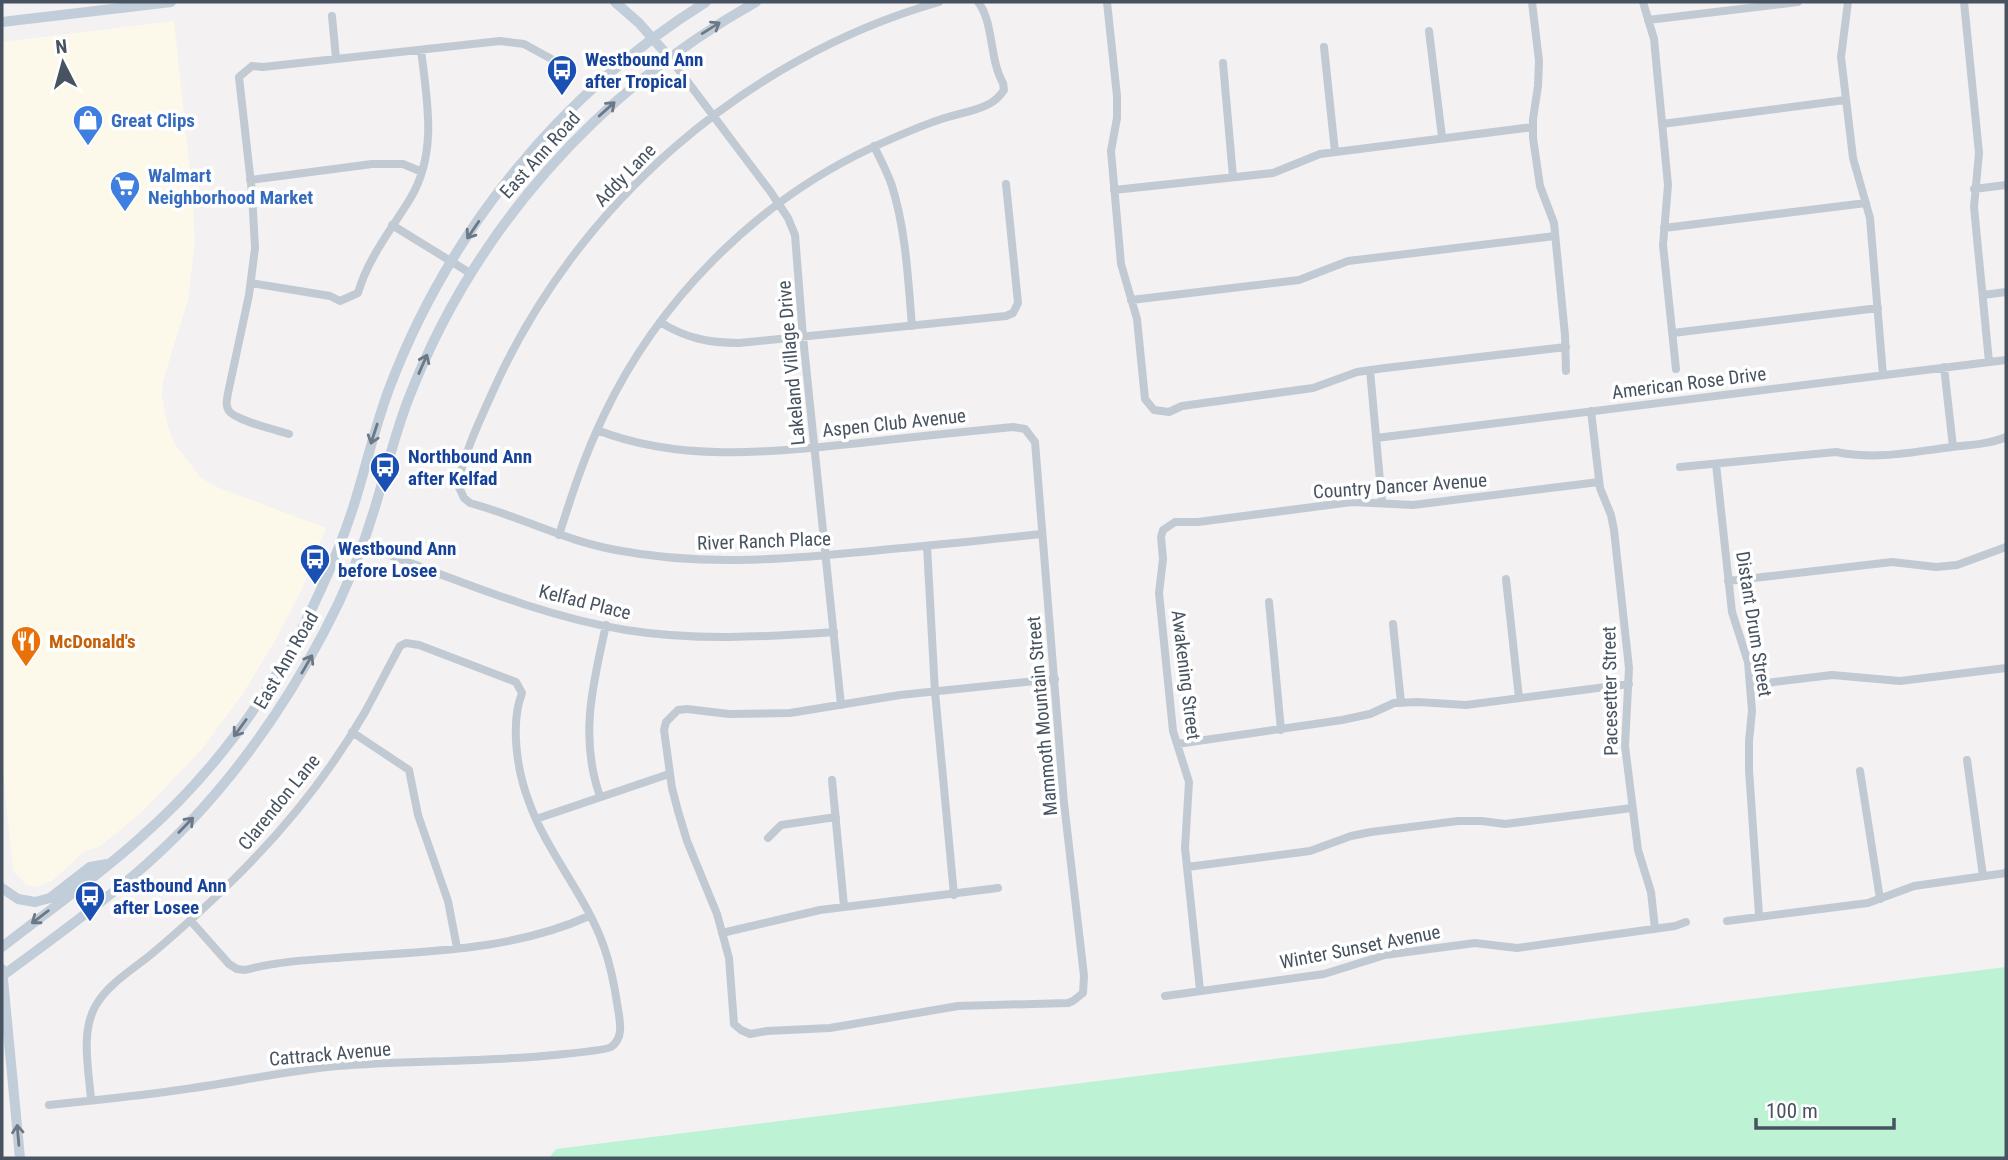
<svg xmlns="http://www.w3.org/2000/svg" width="2008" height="1160" font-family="'Roboto Condensed',sans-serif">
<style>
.commercial{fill:#fdf9ea}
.green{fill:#bdf2d5}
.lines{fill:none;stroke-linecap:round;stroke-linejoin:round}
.street{stroke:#c1cad3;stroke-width:8}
.secondary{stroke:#c2cdda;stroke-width:10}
.oneway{stroke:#6c7885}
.labels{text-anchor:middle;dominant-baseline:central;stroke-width:7;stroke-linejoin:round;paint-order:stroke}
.transit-label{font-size:19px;font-weight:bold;fill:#164399;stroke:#fff;text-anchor:start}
.shop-label{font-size:19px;font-weight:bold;fill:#366cbe;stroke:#fff;text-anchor:start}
.street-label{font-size:19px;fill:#475360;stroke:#fff}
.food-label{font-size:19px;font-weight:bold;fill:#c56008;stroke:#fff;text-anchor:start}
</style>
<rect width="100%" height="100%" fill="#f3f1f1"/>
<path class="commercial" d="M 174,21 L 191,181 L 195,240 L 188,300 L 163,381 L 162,397 L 168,427 L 174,443 L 201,478 L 219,488 L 326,528 L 302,589 L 275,641 L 242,695 L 202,749 L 142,812 L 99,847 L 85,851 L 53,880 L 37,887 L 27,885 L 13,871 L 2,760 L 2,42 Z"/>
<path class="green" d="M 2006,967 L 2006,1158 L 549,1158 L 556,1149 Z"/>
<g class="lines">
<path class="street" d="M 939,2 C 744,58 576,205 493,391 C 480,420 464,453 458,485 L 464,498 L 470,503 C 519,516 565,541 616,550 C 699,566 778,560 861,552 C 921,546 981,541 1041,534
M 1107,2 L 1117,96 L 1117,118 L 1111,151 L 1121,264 L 1137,319 L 1145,399 L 1154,410 L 1169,412 L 1182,406 L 1313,388 L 1357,372 L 1385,368 L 1566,347
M 1532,2 L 1539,61 L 1538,86 L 1533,119 L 1533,138 L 1540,186 L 1554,223 L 1565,335 L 1566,371
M 1643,2 L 1654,39 L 1668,185 L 1663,245 L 1676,369
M 1848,2 L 1841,57 L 1853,158 L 1870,218 L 1883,375
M 1964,2 L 1979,153 L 1974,207 L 1989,362
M 332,16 L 336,59
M 1648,20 L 1798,2
M 1429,31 L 1442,137
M 1324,47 L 1335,152
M 669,57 L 770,191 L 788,218 L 795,235 L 803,337 L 841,705
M 1223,63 L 1233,177
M 1662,124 L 1845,100
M 874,146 C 880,159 888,173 892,186 C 906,231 908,279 912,326
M 250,180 L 372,164 L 403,164 L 422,172
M 1974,189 L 2006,185
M 1114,190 L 1273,173 L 1320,154 L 1533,127
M 392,225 L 470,273
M 1664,228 L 1866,203
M 251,283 L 330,296 L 340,301 L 358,293 C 368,258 391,230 410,199 C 438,153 427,100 421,50
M 1983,295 L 2006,292
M 1131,300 L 1299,280 L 1348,261 L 1555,236
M 660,322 C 685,338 709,343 739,343 L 1006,316 L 1013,313 L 1018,303 L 1006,184
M 1673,333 L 1878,308
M 1944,367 L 1953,447
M 1370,370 L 1382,503
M 1591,411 L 1600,488 L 1611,515 L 1614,530 L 1629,668 L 1625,746 L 1638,850 L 1651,892 L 1655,929
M 597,430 C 681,463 772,452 860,443 C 911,437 962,432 1013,427 L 1025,429 L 1035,442 L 1064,803 L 1084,976 L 1083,993 L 1073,1001 L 1068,1003 L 958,1006 L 830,1028 L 767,1031 L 750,1034 L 741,1030 L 734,1024 L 729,958 L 717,914 L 687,841 L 678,811 L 672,788 L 664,730 L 666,722 L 678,710 L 687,709 L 729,714 L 790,713 L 900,695 L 1055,679
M 289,434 C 276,430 235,420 229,411 C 225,405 227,400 228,393 L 249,295 L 255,248 L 252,193 L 239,77 L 252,66 L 263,67 L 500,41 L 524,44 L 557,62
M 1376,438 L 2006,360
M 1716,464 L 1732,612 L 1748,662 L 1752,711 L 1749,741 L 1749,770 L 1759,915
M 1680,467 L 1836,452 C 1875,460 1913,452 1952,447 C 1970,445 1990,444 2006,437
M 559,535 C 572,494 585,454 604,415 C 658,301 755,203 869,149 C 895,137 921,125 948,117 C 961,113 976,111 989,104 C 995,101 1000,96 1004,90 L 1003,83 C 989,59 994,22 978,2
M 927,546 L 935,692 L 954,895
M 338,548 L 362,545 C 449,576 535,615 626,630 C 695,641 765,637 834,632
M 1506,579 L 1519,698
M 1728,581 L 1892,562 L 1936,567 L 1957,565 L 2006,547
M 1269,602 L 1281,730
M 1393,624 L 1401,703
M 1750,685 L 1832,675 L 1900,681 L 2006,668
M 352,732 L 409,770 L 418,815 L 448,901 L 457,948
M 1177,744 L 1342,720 L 1370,714 L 1394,703 L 1418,702 L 1466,705 L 1629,684
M 1967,760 L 1983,876
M 1860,771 L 1880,899
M 832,780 L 844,906
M 600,796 C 579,738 593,683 606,625
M 536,819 L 669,774
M 768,838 L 781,825 L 836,817
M 1187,867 L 1310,851 L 1351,836 L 1371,832 L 1458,821 L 1482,821 L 1505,824 L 1632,808
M 190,920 L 229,964 L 237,969 L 245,970 C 274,962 306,960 336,958 C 421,951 510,952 589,916
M 1727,921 L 1868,903 L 1914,886 L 2006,873
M 722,933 L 820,910 L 998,888
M 1200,990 L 1185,848 L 1189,782 L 1173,731 L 1159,593 L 1163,559 L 1161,537 L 1163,530 L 1175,522 L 1198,522 L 1352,502 L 1413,505 L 1599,482
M 1165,996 L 1324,974 L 1385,955 L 1475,943 L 1517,948 L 1675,926 L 1686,922
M 49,1105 C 95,1100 141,1096 186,1089 C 236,1082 286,1071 337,1066 C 395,1061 454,1062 512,1058 C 524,1058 606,1051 611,1047 C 624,1038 620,1022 618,1009 C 615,988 611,967 604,947 C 586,895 547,853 529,802 C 517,771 510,724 522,693 L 516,682 L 419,645 L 406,643 L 400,646 C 388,668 377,690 365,712 C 330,773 284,830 233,880 C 208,905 181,929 154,952 C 134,969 110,982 96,1005 C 80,1032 89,1071 91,1100"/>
<path class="secondary" d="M 615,2 L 639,23 L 669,57
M 2,22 L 171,2
M 2,888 L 18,899 L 35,902 L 50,898 L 90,867 L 107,864
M 2,947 C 48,911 97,877 140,838 C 196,789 244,730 282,665 C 310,616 334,565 352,511 C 365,471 374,429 389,389 C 449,230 562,92 706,2
M 2,969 L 20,1158
M 2,976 C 46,944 91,911 133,876 C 212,809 276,723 324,632 C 347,589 365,543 378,497 C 388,464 396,431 408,400 C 474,229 598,91 756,2"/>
</g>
<defs><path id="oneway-shaft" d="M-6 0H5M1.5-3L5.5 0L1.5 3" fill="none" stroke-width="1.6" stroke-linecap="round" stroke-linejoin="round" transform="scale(1.75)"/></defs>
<g class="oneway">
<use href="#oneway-shaft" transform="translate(711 28) rotate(-32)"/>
<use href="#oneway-shaft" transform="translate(607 109) rotate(-42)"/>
<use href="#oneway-shaft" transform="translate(473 230) rotate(124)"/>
<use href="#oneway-shaft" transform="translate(423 364) rotate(-66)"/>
<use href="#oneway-shaft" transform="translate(374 434) rotate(108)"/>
<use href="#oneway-shaft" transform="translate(307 664) rotate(-60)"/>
<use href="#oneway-shaft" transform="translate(240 728) rotate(126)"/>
<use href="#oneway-shaft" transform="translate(186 825) rotate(-46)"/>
<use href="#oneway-shaft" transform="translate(40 917) rotate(143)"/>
<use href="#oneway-shaft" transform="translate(18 1135) rotate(-95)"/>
</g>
<defs>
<g id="bus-pin" transform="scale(1.575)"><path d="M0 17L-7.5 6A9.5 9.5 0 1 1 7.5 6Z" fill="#1a4fb4" stroke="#fff"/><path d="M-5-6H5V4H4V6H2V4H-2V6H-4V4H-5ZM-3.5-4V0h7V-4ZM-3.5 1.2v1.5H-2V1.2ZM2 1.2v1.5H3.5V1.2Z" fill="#fff"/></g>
<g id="shop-pin" transform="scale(1.575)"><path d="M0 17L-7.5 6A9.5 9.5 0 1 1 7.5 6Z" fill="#3f7fe0" stroke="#fff"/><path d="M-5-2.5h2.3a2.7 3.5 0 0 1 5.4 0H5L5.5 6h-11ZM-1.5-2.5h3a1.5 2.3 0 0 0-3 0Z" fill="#fff"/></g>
<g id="supermarket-pin" transform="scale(1.575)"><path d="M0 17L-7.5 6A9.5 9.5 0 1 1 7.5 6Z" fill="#3f7fe0" stroke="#fff"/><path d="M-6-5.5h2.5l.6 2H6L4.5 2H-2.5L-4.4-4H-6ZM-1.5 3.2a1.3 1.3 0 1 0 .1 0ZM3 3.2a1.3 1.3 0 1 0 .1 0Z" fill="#fff"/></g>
<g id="restaurant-pin" transform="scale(1.575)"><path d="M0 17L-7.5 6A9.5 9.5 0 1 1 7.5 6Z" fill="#e8710a" stroke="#fff"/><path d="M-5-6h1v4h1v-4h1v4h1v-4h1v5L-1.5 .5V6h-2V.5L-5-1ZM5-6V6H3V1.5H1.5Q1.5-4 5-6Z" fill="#fff"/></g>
</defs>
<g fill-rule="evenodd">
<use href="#bus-pin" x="562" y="70"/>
<use href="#shop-pin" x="88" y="120"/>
<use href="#supermarket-pin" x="125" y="186"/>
<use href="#bus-pin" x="385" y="467"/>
<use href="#bus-pin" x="315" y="559"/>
<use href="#restaurant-pin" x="26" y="641"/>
<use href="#bus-pin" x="90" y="896"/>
</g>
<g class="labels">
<g class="transit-label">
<text x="585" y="59">Westbound Ann<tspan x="585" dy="22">after Tropical</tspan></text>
<text x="408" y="456">Northbound Ann<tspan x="408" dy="22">after Kelfad</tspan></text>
<text x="338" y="548">Westbound Ann<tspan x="338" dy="22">before Losee</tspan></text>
<text x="113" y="885">Eastbound Ann<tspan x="113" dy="22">after Losee</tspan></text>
</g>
<g class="shop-label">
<text x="111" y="120">Great Clips</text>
<text x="148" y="175">Walmart<tspan x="148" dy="22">Neighborhood Market</tspan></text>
</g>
<g class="street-label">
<text transform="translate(540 155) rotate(-48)">East Ann Road</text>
<text transform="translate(625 175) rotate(-46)">Addy Lane</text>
<text transform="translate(791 363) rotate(-95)">Lakeland Village Drive</text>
<text transform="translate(1689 383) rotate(-7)">American Rose Drive</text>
<text transform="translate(894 423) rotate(-6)">Aspen Club Avenue</text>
<text transform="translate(1400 486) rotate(-4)">Country Dancer Avenue</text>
<text transform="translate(764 541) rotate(-2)">River Ranch Place</text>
<text transform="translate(585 602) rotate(14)">Kelfad Place</text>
<text transform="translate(1754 624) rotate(81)">Distant Drum Street</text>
<text transform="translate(286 660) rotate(-60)">East Ann Road</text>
<text transform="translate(1186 675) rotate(83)">Awakening Street</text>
<text transform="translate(1610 691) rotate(-91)">Pacesetter Street</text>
<text transform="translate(1042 716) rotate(-95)">Mammoth Mountain Street</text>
<text transform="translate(279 802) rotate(-51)">Clarendon Lane</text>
<text transform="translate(1360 947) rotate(-11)">Winter Sunset Avenue</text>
<text transform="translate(330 1054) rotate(-5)">Cattrack Avenue</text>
</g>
<g class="food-label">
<text x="49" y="641">McDonald's</text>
</g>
</g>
<rect width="2008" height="1160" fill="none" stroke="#475360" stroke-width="7"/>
<g transform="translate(63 63) rotate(354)" stroke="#ffffff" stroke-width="5" paint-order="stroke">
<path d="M0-5L12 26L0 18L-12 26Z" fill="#475360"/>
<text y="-10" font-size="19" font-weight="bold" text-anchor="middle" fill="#475360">N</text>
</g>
<path d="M1756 1118v10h138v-10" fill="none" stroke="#475360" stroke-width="3.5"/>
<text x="1766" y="1118" font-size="21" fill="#475360" stroke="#ffffff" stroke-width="5" paint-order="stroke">100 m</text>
</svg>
